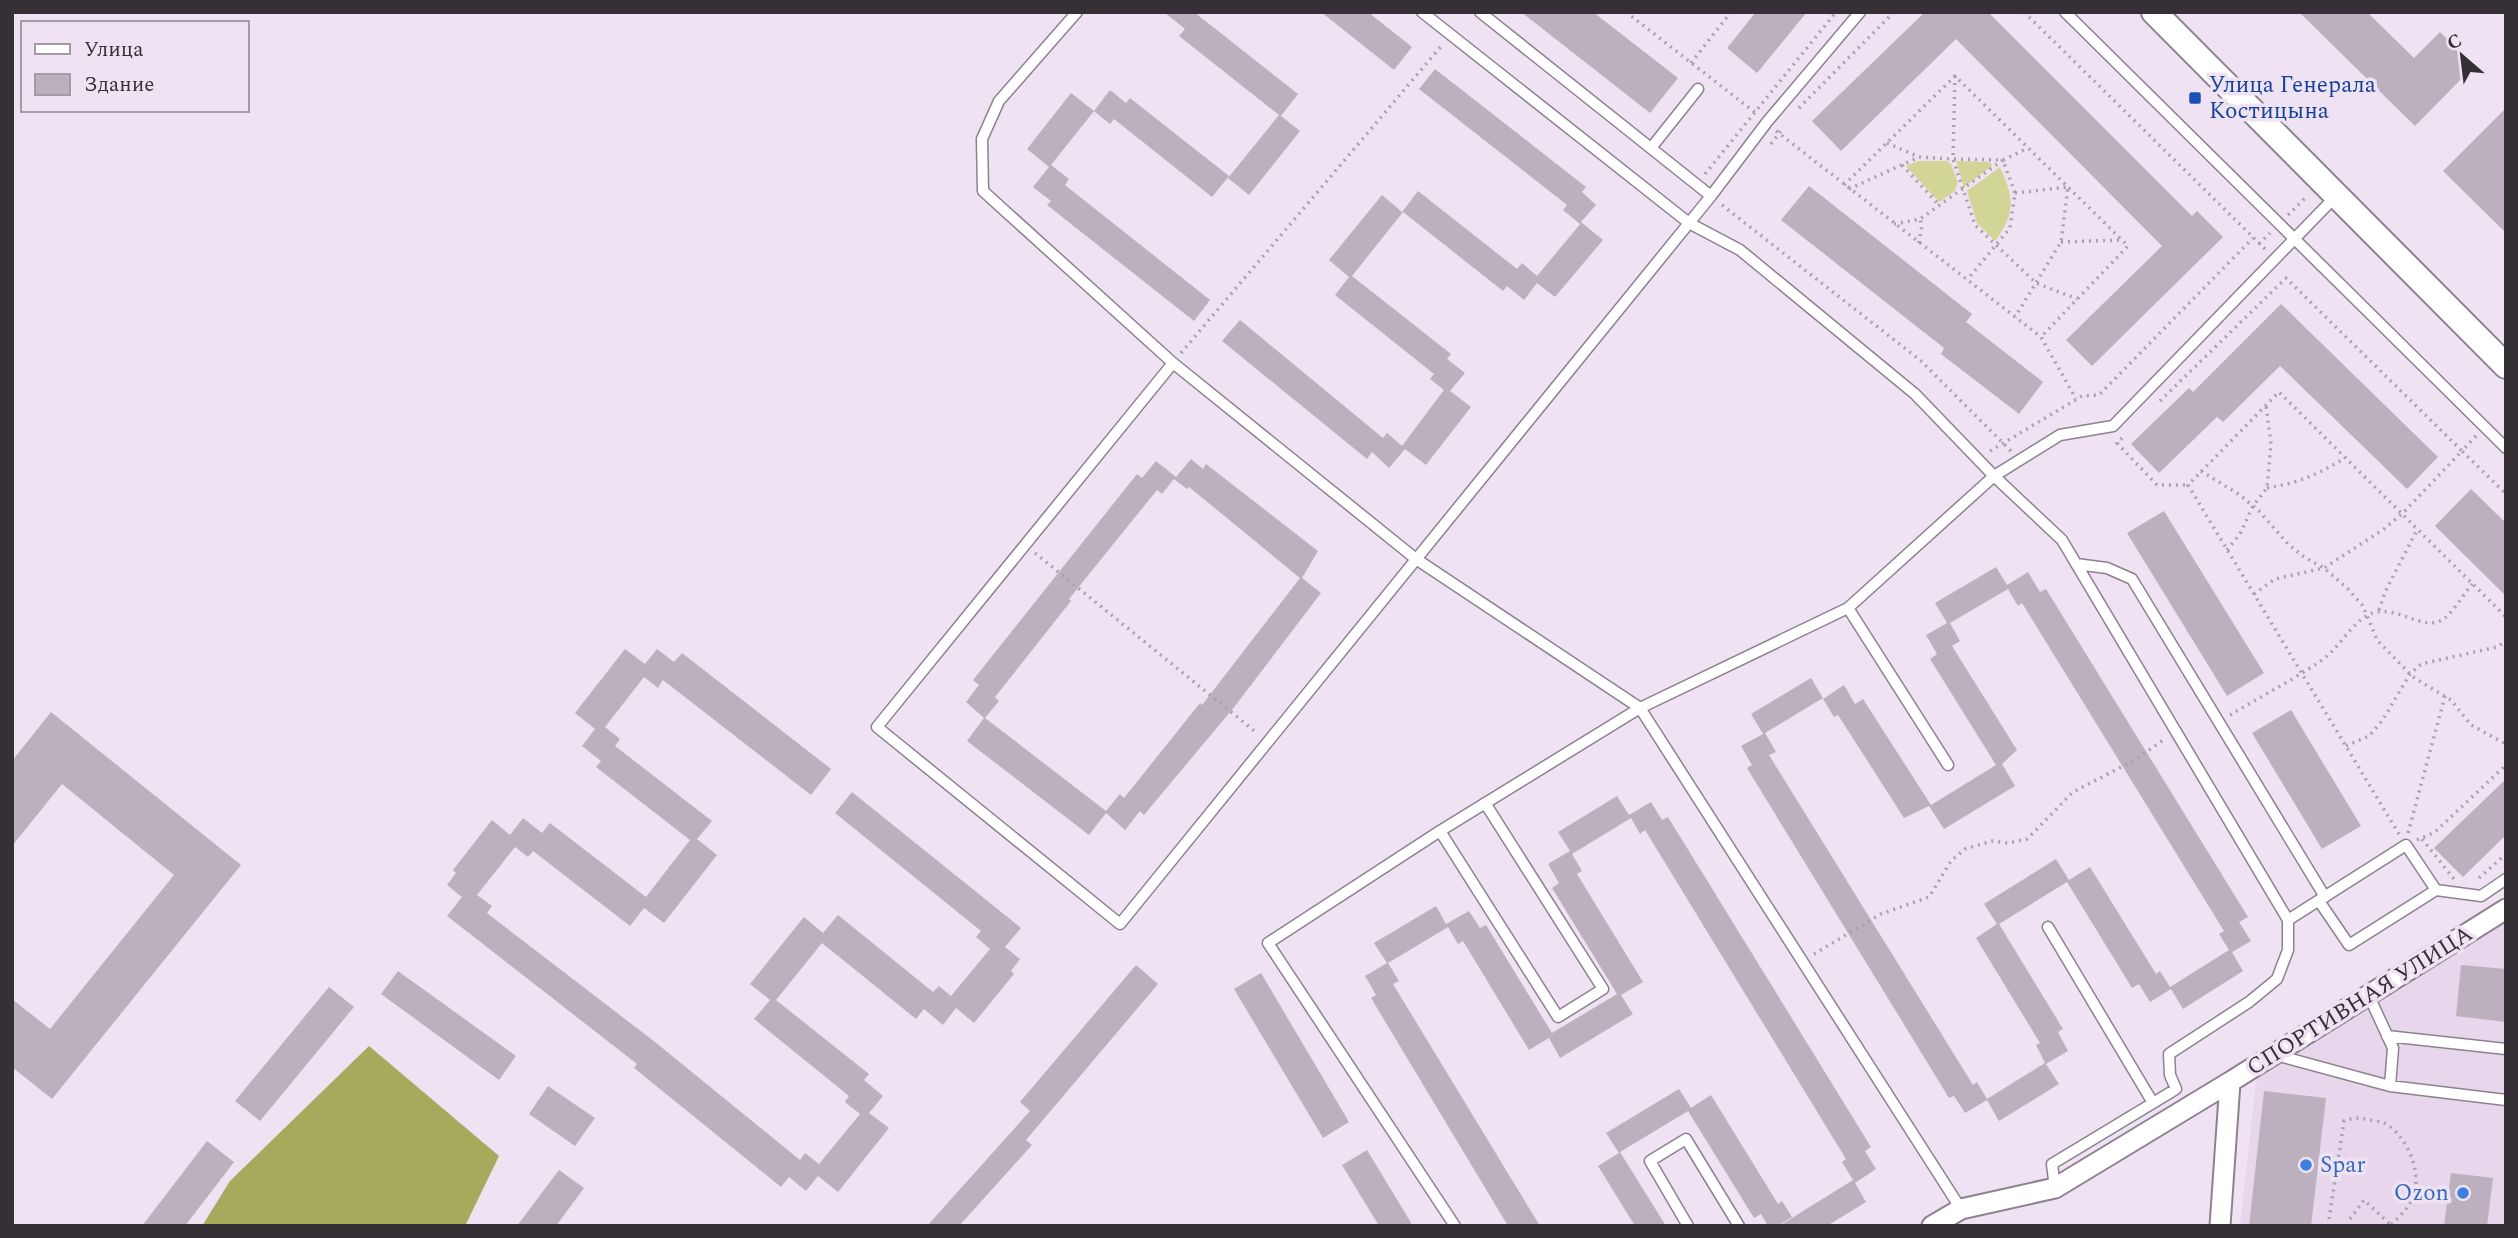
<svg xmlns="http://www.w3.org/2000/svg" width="2518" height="1238" font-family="Spectral,serif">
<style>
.built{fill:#e8d6ec}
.green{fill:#d1d697}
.forest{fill:#a5aa5d}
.building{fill:#bcb0bf;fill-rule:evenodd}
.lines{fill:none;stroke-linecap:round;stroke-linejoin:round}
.service-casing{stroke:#8d8190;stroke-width:13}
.minor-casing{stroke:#8d8190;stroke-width:23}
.tertiary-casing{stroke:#8d8190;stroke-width:28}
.path{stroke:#aaa0ad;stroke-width:3.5;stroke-dasharray:2 5;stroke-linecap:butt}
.service{stroke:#fff;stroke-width:10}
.minor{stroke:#fff;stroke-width:19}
.tertiary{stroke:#fff;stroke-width:24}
.transit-dot{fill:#1a4fb4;stroke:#efe2f2;stroke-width:2.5}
.shop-dot{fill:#3f7fe0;stroke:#efe2f2;stroke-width:2.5}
.labels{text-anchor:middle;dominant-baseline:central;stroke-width:7;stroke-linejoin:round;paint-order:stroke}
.transit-label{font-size:23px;fill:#164399;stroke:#efe2f2;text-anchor:start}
.street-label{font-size:23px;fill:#353036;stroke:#efe2f2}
.shop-label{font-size:23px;fill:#366cbe;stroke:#efe2f2;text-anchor:start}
</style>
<rect width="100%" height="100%" fill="#efe2f2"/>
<path class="built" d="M 2506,923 L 2506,1226 L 2240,1226 L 2257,1075 Z"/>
<path class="green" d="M 1918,161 L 1946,161 L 1951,164 L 1958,183 L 1954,192 L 1939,202 L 1906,166 Z
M 1956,161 L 1990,162 L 1992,166 L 1964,187 Z
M 2000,167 C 2014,197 2016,214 1995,241 L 1977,223 L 1967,191 Z"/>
<path class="forest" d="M 369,1046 L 499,1156 L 465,1226 L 202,1226 L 230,1181 Z"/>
<path class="building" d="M 1164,12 L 1194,12 L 1298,94 L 1281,116 L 1300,131 L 1249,195 L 1228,178 L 1279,115 L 1179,36 L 1185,29 Z
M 1321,12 L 1368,12 L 1412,47 L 1394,70 Z
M 1521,12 L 1593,12 L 1678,78 L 1650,113 Z
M 1756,12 L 1807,12 L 1757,73 L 1727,48 Z
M 1925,12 L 1988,12 L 2192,216 L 2197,211 L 2223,237 L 2092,366 L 2066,340 L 2162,246 L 1956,39 L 1841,151 L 1812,121 Z
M 2299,12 L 2367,12 L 2414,58 L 2440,32 L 2474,66 L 2415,126 Z
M 1435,69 L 1586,187 L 1582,192 L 1596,205 L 1581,222 L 1603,240 L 1555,297 L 1537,283 L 1524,300 L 1507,286 L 1503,291 L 1403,212 L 1352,276 L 1451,354 L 1447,359 L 1465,373 L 1450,391 L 1471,407 L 1426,465 L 1405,449 L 1389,468 L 1372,452 L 1367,459 L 1222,341 L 1240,320 L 1383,438 L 1387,433 L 1402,446 L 1444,390 L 1430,379 L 1434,374 L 1335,295 L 1349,277 L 1329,260 L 1382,195 L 1402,212 L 1418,191 L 1517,269 L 1522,263 L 1537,276 L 1581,223 L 1580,224 L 1563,210 L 1567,205 L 1419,89 Z
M 1110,90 L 1126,103 L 1130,98 L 1229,176 L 1212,197 L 1114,119 L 1110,124 L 1094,111 L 1051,165 L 1069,179 L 1065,185 L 1210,300 L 1194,321 L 1047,205 L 1051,201 L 1033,187 L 1049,167 L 1027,149 L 1071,93 L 1094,111 Z
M 2506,108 L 2506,233 L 2443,171 Z
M 1809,186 L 1972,314 L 1966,322 L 2043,382 L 2019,414 L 1941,354 L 1944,348 L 1781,220 Z
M 2281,304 L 2438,457 L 2407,489 L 2280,366 L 2223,422 L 2217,417 L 2159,473 L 2131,444 L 2189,388 L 2193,392 Z
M 1191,459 L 1203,469 L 1206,464 L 1318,551 L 1302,578 L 1321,593 L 1235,706 L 1144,815 L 1140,811 L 1125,830 L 1106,813 L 1089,835 L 967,741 L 984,718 L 966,702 L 979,685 L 973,680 L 1137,474 L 1142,478 L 1156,461 L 1176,477 ZM 1174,479 L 1187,489 L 1189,487 L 1300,578 L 1202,705 L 1200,703 L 1124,798 L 1120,794 L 1106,811 L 985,718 L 999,701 L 995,697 L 1071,601 L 1069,599 L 1157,490 L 1162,494 Z
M 2471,489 L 2506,523 L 2506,596 L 2435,526 Z
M 2164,511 L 2264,673 L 2227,696 L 2127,533 Z
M 1996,567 L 2007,585 L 2028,572 L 2040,592 L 2046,589 L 2248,917 L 2239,922 L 2251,941 L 2232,952 L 2243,971 L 2183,1009 L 2171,989 L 2150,1002 L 2139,984 L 2132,988 L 2067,882 L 1999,924 L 2063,1029 L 2058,1032 L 2068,1051 L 2046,1064 L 2059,1084 L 1999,1121 L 1987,1100 L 1965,1113 L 1954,1096 L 1949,1098 L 1747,768 L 1752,765 L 1741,746 L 1763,734 L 1751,714 L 1811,678 L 1823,698 L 1765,733 L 1776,752 L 1769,755 L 1973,1085 L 1977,1082 L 1987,1099 L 2045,1063 L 2036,1045 L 2040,1043 L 1976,938 L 1997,924 L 1984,904 L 2056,859 L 2069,880 L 2090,867 L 2156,974 L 2160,971 L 2170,987 L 2229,950 L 2219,934 L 2224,931 L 2022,603 L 2018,606 L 2008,589 L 1950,623 L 1960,641 L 1952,646 L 2017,750 L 2002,764 L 2015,786 L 1944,829 L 1929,806 L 1904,818 L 1838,715 L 1834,717 L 1823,699 L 1844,685 L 1855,704 L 1863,699 L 1931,805 L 1996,765 L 1930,659 L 1937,654 L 1926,635 L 1947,623 L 1935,603 Z
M 625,649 L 645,664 L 657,649 L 674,662 L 682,653 L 831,769 L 811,795 L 663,680 L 658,688 L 644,677 L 605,727 L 620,739 L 615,746 L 712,821 L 697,839 L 717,855 L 664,923 L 644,908 L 630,926 L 533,851 L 528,857 L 515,847 L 477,895 L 492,906 L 487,913 L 655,1042 L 800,1160 L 805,1153 L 819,1164 L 860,1114 L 845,1102 L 849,1096 L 754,1019 L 770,1000 L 750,984 L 804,917 L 823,933 L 838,915 L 933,992 L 939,986 L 951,996 L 990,949 L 976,937 L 981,931 L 835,813 L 852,792 L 1021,928 L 1005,947 L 1020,959 L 1011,971 L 1014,974 L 974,1023 L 956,1008 L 943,1025 L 924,1009 L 916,1019 L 822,943 L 776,1000 L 869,1074 L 864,1080 L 883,1096 L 869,1113 L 889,1128 L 838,1192 L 818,1176 L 806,1191 L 789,1177 L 781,1187 L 634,1068 L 637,1064 L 447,916 L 462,897 L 447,885 L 456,873 L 453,870 L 492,820 L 510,835 L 523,818 L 542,833 L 550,823 L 646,897 L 690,840 L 596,767 L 601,761 L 582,746 L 595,729 L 575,713 Z
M 2291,710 L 2361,826 L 2322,849 L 2252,733 Z
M 51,712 L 241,865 L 52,1099 L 12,1067 L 12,999 L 50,1029 L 174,875 L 62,784 L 12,846 L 12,761 Z
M 2506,779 L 2506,835 L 2463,877 L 2434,848 Z
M 1617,796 L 1629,815 L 1651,802 L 1662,820 L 1668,817 L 1871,1147 L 1865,1151 L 1876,1169 L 1855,1183 L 1866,1202 L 1827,1226 L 1779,1226 L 1853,1180 L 1842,1162 L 1846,1159 L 1645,830 L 1640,834 L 1631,818 L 1572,854 L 1582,871 L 1577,874 L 1643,982 L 1621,995 L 1633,1014 L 1560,1058 L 1549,1038 L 1529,1050 L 1463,941 L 1458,944 L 1448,927 L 1388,963 L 1399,981 L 1393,984 L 1540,1226 L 1508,1226 L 1371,998 L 1376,995 L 1365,976 L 1387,963 L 1374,943 L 1436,906 L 1446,924 L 1469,911 L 1480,928 L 1486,925 L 1552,1033 L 1617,994 L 1552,888 L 1559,883 L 1548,864 L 1570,851 L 1558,832 Z
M 1136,965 L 1158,984 L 1026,1140 L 1032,1145 L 959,1226 L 927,1226 L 1030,1111 L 1020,1102 Z
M 2461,965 L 2506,969 L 2506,1022 L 2456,1016 Z
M 398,971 L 516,1056 L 499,1080 L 381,994 Z
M 1261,973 L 1349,1122 L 1323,1138 L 1234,989 Z
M 329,987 L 354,1007 L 260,1121 L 235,1101 Z
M 548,1086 L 595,1118 L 575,1146 L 529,1114 Z
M 1679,1089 L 1691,1108 L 1711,1095 L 1778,1204 L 1782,1201 L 1792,1217 L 1777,1226 L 1768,1226 L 1761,1214 L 1754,1218 L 1688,1111 L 1620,1152 L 1666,1226 L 1635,1226 L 1598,1166 L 1619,1153 L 1606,1133 Z
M 2264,1091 L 2326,1098 L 2311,1226 L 2249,1226 Z
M 207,1141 L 234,1162 L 185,1226 L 142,1226 Z
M 1367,1150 L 1413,1226 L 1379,1226 L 1342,1165 Z
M 559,1170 L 584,1188 L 556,1226 L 517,1226 Z
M 2451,1173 L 2493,1178 L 2487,1226 L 2444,1226 Z"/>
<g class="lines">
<g class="service-casing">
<path id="service" d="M 1077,12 L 999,101 L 982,139 L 983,191 L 1173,363 L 1416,559 L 1640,708 L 1961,1209
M 1422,12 L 1689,223 L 1740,250 L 1915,394 L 1994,476 L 1848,608 L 1640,708 L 1440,831 L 1268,943 L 1455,1226
M 1480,12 L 1711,196
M 2065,12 L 2506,448
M 1651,148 L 1698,89
M 1173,363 L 877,727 L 1120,924 L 1711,196 L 1767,122 L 1860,12
M 2076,564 L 2107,568 L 2132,579 L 2325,897
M 1848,608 L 1948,765
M 1440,831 L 1558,1017 L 1603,989 L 1485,803
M 2436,890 L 2481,896 L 2506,879
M 2288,920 L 2062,540 L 1994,476 L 2060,435 L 2113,426 L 2335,197
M 2048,927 L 2153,1103 L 2052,1164 L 2055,1188
M 2387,1036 L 2506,1049
M 2276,1055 L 2390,1086 L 2393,1048 L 2369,996
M 2390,1086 L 2506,1100
M 2153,1103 L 2176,1089 L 2170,1075 L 2169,1054 L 2249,1002 L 2277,979 L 2288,950 L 2288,920 L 2406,845 L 2436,890 L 2349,945 L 2319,901
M 1688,1226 L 1650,1161 L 1686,1139 L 1739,1226"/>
</g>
<g class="minor-casing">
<path id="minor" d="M 1932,1226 L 1961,1209 L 2055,1188 L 2230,1082
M 2220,1226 L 2230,1082 L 2506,909"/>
</g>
<g class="tertiary-casing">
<path id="tertiary" d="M 2154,12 L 2506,366"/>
</g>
<path class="path" d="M 1626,12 L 1757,114
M 2024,12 L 2265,249
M 1691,63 L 1731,12
M 1955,76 L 1953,159 L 1975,225 L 2036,283 L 2077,299
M 1799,108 L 1894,12
M 1776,131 L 2041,337 L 2076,399
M 1887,143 L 1919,157 L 1953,159 L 2003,160 L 2028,148
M 1771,144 L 1783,128
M 1902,165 L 1940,206
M 1705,174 L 1836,12
M 1844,185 L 1955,76 L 2128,246 L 2041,337
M 1849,189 L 1919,157
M 2015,193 L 2068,187 L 2061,242 L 2015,317
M 1722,205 L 1921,361 L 2011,451
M 2288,215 L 2307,196
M 1894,224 L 1920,219 L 2003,160 L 2015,193 L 2010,228 L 1967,280
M 2061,242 L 2122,240
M 1919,243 L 1922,225 L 1920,219
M 2259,244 L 2270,233
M 1181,353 L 1443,44
M 2160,401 L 2286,278 L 2462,451 L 2402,514 L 2384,529 L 2324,568 L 2275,579 L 2254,594
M 2476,436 L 2462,451 L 2506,494
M 2122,438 L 2117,443 L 2157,485 L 2188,485
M 1990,451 L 2082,396 L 2099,395 L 2253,238
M 2201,471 L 2240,495 L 2259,511 L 2288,544 L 2304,557 L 2324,568 L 2348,589 L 2363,606 L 2377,640 L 2413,677 L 2451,700 L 2471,725 L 2506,744
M 2267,488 C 2298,483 2319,474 2345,458
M 2227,550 L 2240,534 L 2253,506 L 2267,488 L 2271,444 L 2266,405
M 1035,553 L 1257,733
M 2379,610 L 2385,592 L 2417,530
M 2230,715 C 2260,697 2293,680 2322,660 C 2340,647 2349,626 2368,615 C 2395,601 2424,635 2445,618 C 2455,609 2464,594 2472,584
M 2346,746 L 2369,736 L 2382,721 L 2410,674 L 2421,664 L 2497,647 L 2506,641
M 2408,833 L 2445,696
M 2399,834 L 2188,485 L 2279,392 L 2506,617
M 2422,839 L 2454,879
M 2417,840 L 2435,832 L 2506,765
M 2479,878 L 2506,854
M 1814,954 L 1881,914 L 1929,897 L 1951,861 L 1965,849 L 1992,841 L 2008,843 L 2027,839 L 2073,792 L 2135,760 L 2166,738
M 2328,1226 L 2344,1121 C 2354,1117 2359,1118 2370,1120 C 2375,1121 2381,1121 2386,1124 C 2406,1136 2420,1167 2415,1191 C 2411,1206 2401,1215 2390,1226
M 2350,1226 L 2350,1219 L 2364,1200 L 2391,1225"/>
<use href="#service" class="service"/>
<use href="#minor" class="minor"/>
<use href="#tertiary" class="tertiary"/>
</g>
<rect class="transit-dot" x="2188" y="91" width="14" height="14" rx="3.5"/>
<g class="shop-dot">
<circle cx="2306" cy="1165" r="7"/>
<circle cx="2463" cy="1193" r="7"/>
</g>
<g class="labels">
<g class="transit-label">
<text x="2209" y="85">Улица Генерала<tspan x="2209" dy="26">Костицына</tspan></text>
</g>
<g class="street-label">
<text transform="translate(2360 1001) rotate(-32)">СПОРТИВНАЯ УЛИЦА</text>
</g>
<g class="shop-label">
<text x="2320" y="1165">Spar</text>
<text x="2449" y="1193" text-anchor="end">Ozon</text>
</g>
</g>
<rect width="2518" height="1238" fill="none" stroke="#353036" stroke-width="28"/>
<rect x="21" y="21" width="228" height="91" fill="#efe2f2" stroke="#a59ba7" stroke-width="2"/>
<rect x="35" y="44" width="35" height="10" fill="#ffffff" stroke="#a59ba7" stroke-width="2"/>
<text x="84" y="56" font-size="21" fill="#353036">Улица</text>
<rect x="35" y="74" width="35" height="21" fill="#bcb0bf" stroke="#a59ba7" stroke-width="2"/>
<text x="84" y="91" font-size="21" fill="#353036">Здание</text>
<g transform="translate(2462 56) rotate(332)" stroke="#efe2f2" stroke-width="5" paint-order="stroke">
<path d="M0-5L12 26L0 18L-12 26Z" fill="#353036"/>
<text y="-10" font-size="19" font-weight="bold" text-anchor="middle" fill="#353036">С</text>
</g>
</svg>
